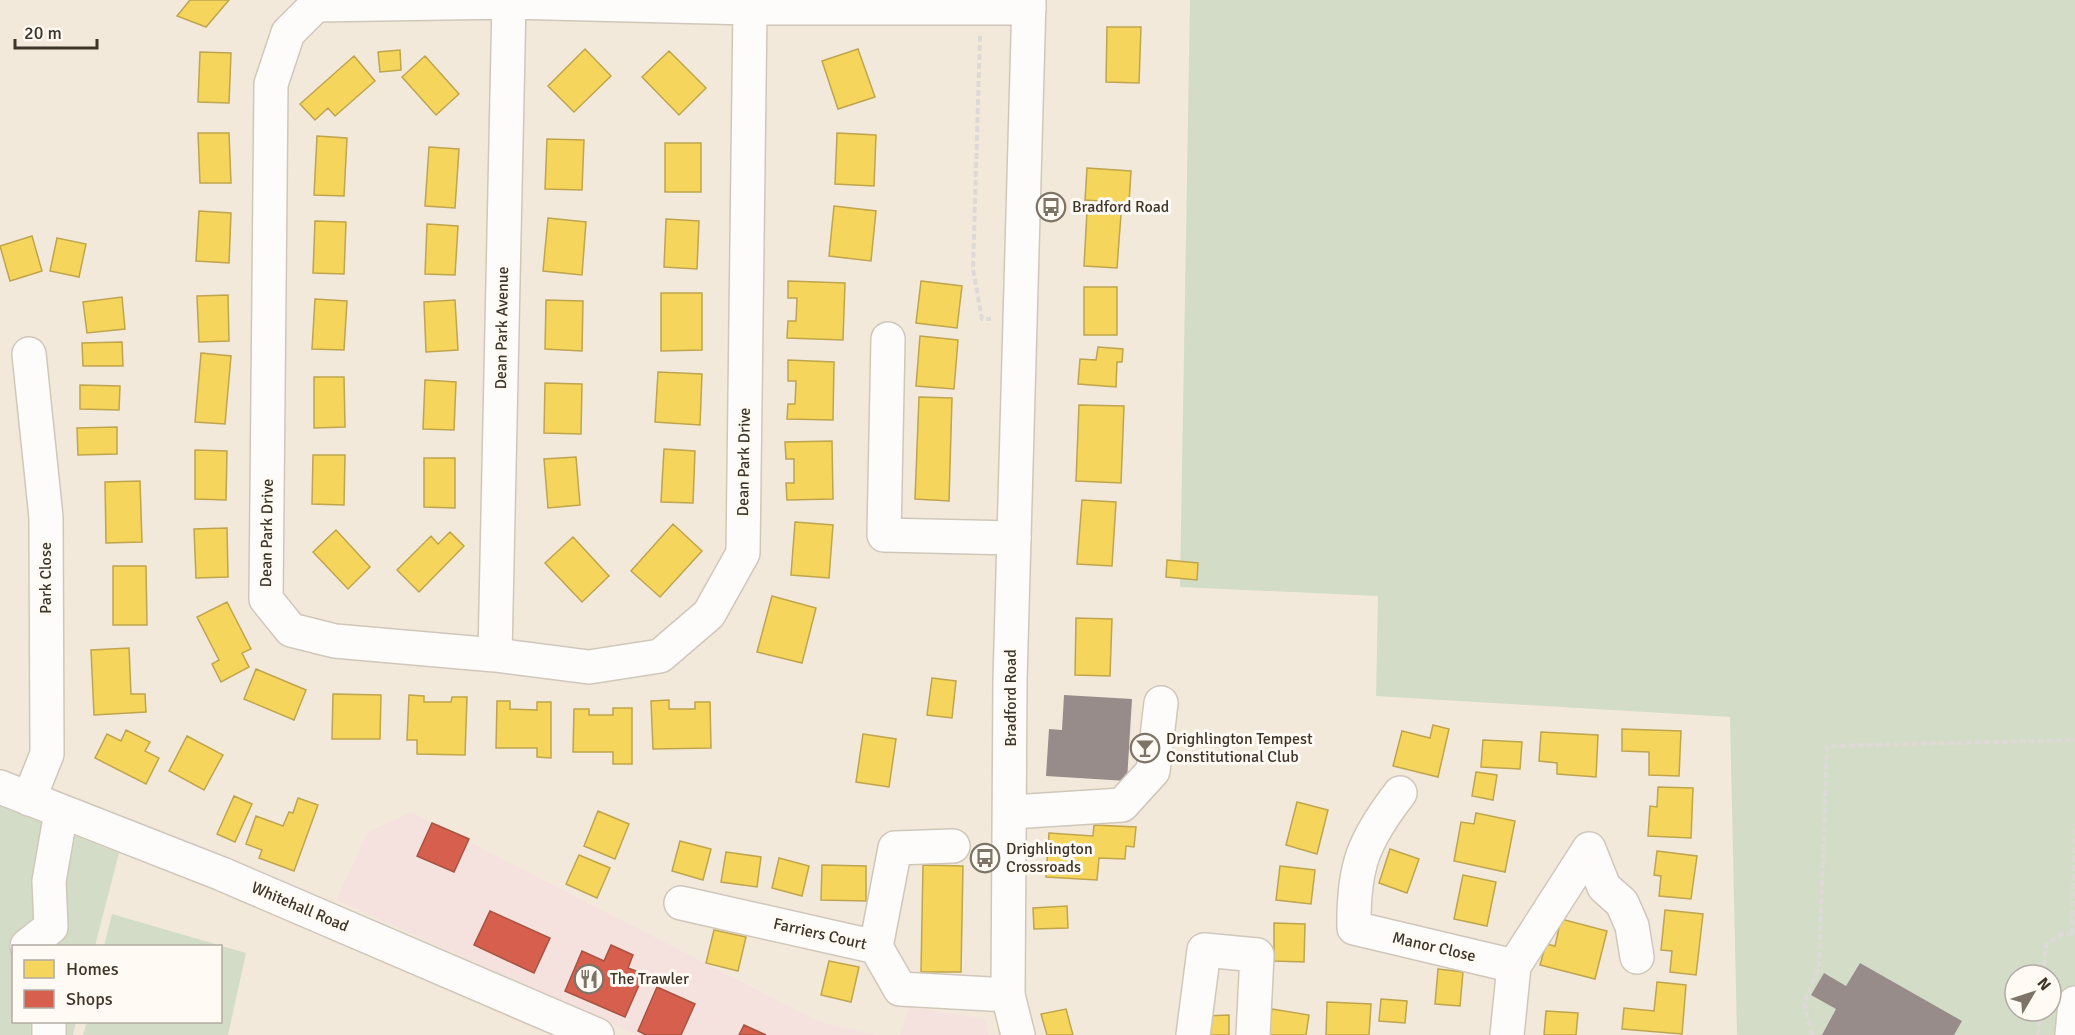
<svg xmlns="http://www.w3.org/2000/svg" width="2075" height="1035" font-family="Signika,sans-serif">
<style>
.commercial{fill:#f5e2de}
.green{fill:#d3dcc7;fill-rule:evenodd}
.homes{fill:#f6d55c;stroke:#bfa54d;stroke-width:1.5}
.shops{fill:#d6604d;stroke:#a85342;stroke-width:1.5}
.building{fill:#988c8b}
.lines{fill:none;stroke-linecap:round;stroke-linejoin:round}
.minor-casing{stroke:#d0c7bb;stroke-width:36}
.major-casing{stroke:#d0c7bb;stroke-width:36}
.path{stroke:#dddad6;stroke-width:4;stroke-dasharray:6 3;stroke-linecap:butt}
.minor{stroke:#fdfcfa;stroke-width:33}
.major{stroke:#fdfcfa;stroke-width:33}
.labels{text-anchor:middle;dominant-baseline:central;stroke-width:6;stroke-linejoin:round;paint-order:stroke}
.poi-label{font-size:16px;fill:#3e3529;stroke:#fffaf4;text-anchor:start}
.street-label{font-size:16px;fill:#3e3529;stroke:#fffaf4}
</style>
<rect width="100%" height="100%" fill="#f3e9db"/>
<path class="commercial" d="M 411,812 L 820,1022 L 877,1035 L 637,1035 L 336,900 L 368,832 Z
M 909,1007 L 985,1019 L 989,1035 L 900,1035 Z"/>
<path class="green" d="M 1190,0 L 2075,0 L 2075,1003 L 2072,1035 L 1737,1035 L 1730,717 L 1376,696 L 1378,596 L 1180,587 ZM 2015,975 L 2051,975 L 2051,1011 L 2015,1011 Z
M 0,806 L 119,853 L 95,946 L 14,946 L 14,1022 L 76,1022 L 73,1035 L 0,1035 Z
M 112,914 L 246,953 L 228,1035 L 83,1035 L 87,1022 L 220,1022 L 220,946 L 104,946 Z"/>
<path class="homes" d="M 190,0 L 229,0 L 206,27 L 177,16 Z
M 1107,27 L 1141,27 L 1139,83 L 1106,82 Z
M 585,49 L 611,76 L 574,112 L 548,86 Z
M 858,49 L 875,97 L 838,109 L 822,61 Z
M 400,50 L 401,70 L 380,72 L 378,52 Z
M 669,51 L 706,88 L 679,115 L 642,77 Z
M 200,52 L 231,53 L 229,103 L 198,102 Z
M 354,56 L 375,81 L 335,116 L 328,108 L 315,120 L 300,104 Z
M 425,56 L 459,94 L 436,115 L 402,77 Z
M 198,133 L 229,133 L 231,183 L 200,183 Z
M 837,133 L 876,135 L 874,186 L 835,184 Z
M 317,136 L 347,138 L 344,196 L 314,195 Z
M 547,139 L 584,140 L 582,190 L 545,189 Z
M 665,143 L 701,143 L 701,192 L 665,192 Z
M 429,147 L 459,149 L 455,208 L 425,206 Z
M 1087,168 L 1131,171 L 1129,203 L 1085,200 Z
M 834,206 L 876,211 L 871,261 L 829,256 Z
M 199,211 L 231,213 L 229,263 L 196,261 Z
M 1087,211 L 1121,214 L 1117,268 L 1084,266 Z
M 548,218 L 586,222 L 582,275 L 543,271 Z
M 666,219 L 699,221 L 697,269 L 664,267 Z
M 315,221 L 346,222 L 344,274 L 313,273 Z
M 427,224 L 458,226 L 455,275 L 425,274 Z
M 32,236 L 42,271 L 10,281 L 0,246 Z
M 57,238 L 86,244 L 79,277 L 50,271 Z
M 788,281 L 845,283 L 843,340 L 787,338 L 788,321 L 796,321 L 797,298 L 788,298 Z
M 921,281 L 962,286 L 957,328 L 916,323 Z
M 1084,287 L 1117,287 L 1117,335 L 1084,335 Z
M 661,293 L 702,293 L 702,350 L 661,351 Z
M 228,295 L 229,341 L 199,342 L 197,296 Z
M 122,297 L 125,329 L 87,333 L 83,302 Z
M 315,299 L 347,301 L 344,350 L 312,349 Z
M 455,300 L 458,350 L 426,352 L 424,302 Z
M 546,300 L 583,301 L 582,351 L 545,349 Z
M 920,336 L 958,340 L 954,389 L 916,386 Z
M 122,342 L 123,366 L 83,366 L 82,343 Z
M 1098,347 L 1123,349 L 1122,362 L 1117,362 L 1116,387 L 1078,384 L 1080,359 L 1096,360 Z
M 201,353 L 231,356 L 225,424 L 195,422 Z
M 788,360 L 834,362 L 833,420 L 787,419 L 788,404 L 795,404 L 796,381 L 788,381 Z
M 658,372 L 702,374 L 700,425 L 655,422 Z
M 314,377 L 344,377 L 345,427 L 314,428 Z
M 425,380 L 456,382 L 454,430 L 423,429 Z
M 545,383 L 582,384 L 581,434 L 544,433 Z
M 80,385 L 120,386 L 119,410 L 80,409 Z
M 919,397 L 952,398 L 949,501 L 915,499 Z
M 1079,405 L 1124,406 L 1121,483 L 1076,481 Z
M 117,427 L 117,454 L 78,455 L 77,428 Z
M 832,441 L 833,499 L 787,500 L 786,483 L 794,483 L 794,459 L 786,459 L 785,442 Z
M 664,449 L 695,451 L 693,503 L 661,502 Z
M 195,450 L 227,451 L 226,500 L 195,499 Z
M 313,455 L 345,455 L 344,505 L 312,504 Z
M 576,457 L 580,505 L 548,508 L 544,459 Z
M 424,458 L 455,458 L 455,508 L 424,507 Z
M 140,481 L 142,542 L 106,543 L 105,482 Z
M 1082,500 L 1116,502 L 1112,566 L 1077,564 Z
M 795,522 L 833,525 L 829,578 L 791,575 Z
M 673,524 L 702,551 L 660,597 L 631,571 Z
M 227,528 L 228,577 L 196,578 L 194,529 Z
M 336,530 L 370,567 L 348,589 L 313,552 Z
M 450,532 L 464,546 L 419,592 L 397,570 L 431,536 L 438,544 Z
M 573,537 L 609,576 L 582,602 L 545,563 Z
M 1167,560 L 1198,563 L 1197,580 L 1166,577 Z
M 113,566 L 146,566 L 147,625 L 113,625 Z
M 772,596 L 816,608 L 802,663 L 757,652 Z
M 227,602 L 251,649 L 242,653 L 249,667 L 221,682 L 212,664 L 219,660 L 197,617 Z
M 1076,618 L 1112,619 L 1110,676 L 1075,675 Z
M 129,648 L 131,694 L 145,694 L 146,712 L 94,715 L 91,650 Z
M 256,669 L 306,690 L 294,720 L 244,699 Z
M 932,678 L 956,681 L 952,718 L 927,715 Z
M 333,694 L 381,695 L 380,739 L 332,739 Z
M 409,695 L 424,696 L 424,702 L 451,702 L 452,697 L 467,697 L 465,755 L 417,754 L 417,740 L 407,740 Z
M 669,700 L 669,709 L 695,709 L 695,702 L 710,702 L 711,748 L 653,749 L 651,701 Z
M 497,701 L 510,701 L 510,709 L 537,710 L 537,702 L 551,702 L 551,758 L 537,757 L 537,748 L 496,748 Z
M 613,708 L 632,708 L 632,764 L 613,764 L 613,752 L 573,752 L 574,709 L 589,709 L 589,715 L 613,715 Z
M 1433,725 L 1449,729 L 1438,777 L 1393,766 L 1402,731 L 1430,738 Z
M 1622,729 L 1681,731 L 1679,776 L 1649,775 L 1649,752 L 1622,751 Z
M 126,730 L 150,742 L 145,751 L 159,758 L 146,784 L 95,758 L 107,734 L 121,741 Z
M 1541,732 L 1598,735 L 1596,777 L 1557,774 L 1557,763 L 1539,761 Z
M 863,734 L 896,739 L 889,787 L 856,782 Z
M 187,736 L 223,755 L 204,790 L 169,771 Z
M 1483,740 L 1522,742 L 1520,769 L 1481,767 Z
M 1476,772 L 1497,775 L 1493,800 L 1472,796 Z
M 1658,787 L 1693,788 L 1691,838 L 1648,836 L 1650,806 L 1657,807 Z
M 234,796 L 252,804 L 235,842 L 217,834 Z
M 298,798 L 318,805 L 294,871 L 259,858 L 262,850 L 246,844 L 256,816 L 283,826 L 289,812 L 293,813 Z
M 1297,802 L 1328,810 L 1317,854 L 1286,845 Z
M 598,811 L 629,824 L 615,859 L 584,846 Z
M 1476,813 L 1515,821 L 1505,872 L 1454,861 L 1461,822 L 1474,824 Z
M 1094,825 L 1136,827 L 1134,847 L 1126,846 L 1125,859 L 1099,858 L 1097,880 L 1046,877 L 1049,833 L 1093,836 Z
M 680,841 L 711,849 L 703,880 L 672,871 Z
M 1390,849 L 1419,859 L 1407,893 L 1379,883 Z
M 1657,851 L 1697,856 L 1691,899 L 1659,896 L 1661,876 L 1654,875 Z
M 726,852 L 761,857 L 757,887 L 721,882 Z
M 579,855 L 610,868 L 597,898 L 566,884 Z
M 779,858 L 809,866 L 802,896 L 772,888 Z
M 822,865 L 866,866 L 866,901 L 821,900 Z
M 923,865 L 963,866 L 961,972 L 921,972 Z
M 1280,866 L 1315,870 L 1311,904 L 1276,900 Z
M 1463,875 L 1496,882 L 1487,926 L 1454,919 Z
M 1067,906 L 1068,928 L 1034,929 L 1033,908 Z
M 1665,910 L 1703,914 L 1696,975 L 1670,972 L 1672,951 L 1661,950 Z
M 1561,919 L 1607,931 L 1595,979 L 1540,965 L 1546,944 L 1555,946 Z
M 1274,923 L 1305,924 L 1304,962 L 1274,961 Z
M 714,930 L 746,937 L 738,971 L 706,963 Z
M 829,961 L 859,967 L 851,1002 L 821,995 Z
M 1438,969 L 1463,972 L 1460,1006 L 1435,1004 Z
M 1657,982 L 1686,985 L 1682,1034 L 1622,1029 L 1624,1008 L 1654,1011 Z
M 1381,999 L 1407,1001 L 1405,1023 L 1379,1021 Z
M 1327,1002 L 1371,1004 L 1369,1035 L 1326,1035 Z
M 1066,1009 L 1073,1035 L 1047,1035 L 1041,1014 Z
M 1272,1009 L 1309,1015 L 1306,1035 L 1268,1035 Z
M 1546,1011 L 1578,1013 L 1576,1035 L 1544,1035 Z
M 1229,1015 L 1229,1035 L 1206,1035 L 1205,1016 Z"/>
<path class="shops" d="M 432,823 L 469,839 L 454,872 L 417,856 Z
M 490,911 L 550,938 L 534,973 L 474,945 Z
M 611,945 L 633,955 L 628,968 L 644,974 L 625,1017 L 565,991 L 582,951 L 604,961 Z
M 657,987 L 695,1004 L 681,1035 L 646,1035 L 638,1031 Z
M 744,1025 L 766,1035 L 739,1035 Z"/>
<path class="building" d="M 1064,695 L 1132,699 L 1127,781 L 1046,776 L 1049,729 L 1062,730 Z
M 1860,963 L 1962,1021 L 1954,1035 L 1822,1035 L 1836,1009 L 1811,995 L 1824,973 L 1846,986 Z"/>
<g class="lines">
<g class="minor-casing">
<path id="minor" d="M 750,8 L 743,553 L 709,614 L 660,656 L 589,667 L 495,655 L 335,641 L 291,630 L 266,599 L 271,84 L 288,33 L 316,5 L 509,2 L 750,8 L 1029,8
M 888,339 L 884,535 L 1014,538
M 29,354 L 46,517 L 47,754 L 29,799
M 495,655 L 509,2
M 1400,793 C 1363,841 1353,867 1354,928 L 1514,966 L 1507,1035
M 1011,812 L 1122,805 L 1153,771 L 1161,703
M 1589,849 L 1604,887 L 1622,903 L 1632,926 L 1637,957
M 681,903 L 876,947 L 900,989 L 1008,995
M 27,946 L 51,927 L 49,881 L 61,812
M 876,947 L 895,848 L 953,846
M 1514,966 L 1589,849
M 49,1035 L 49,1022
M 1193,1035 L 1204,950 L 1257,955 L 1253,1035
M 2072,1035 L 2075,1003"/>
</g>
<g class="major-casing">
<path id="major" d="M 0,787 L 222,874 L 597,1035
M 1018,1035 L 1008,995 L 1010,680 L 1029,0"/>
</g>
<path class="path" d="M 980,36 L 973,269 L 982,319 L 991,319
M 2072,934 L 2075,824
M 2043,975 L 2046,945 L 2063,933 L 2075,935
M 1812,1035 L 1804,1003 L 1819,968 L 1827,746 L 2075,740
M 2038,1035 L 2040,1011"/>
<use href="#minor" class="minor"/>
<use href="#major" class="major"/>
</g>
<defs>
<g id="bus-ring" transform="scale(1.5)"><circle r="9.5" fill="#fffaf4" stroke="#7d7467" stroke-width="1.5"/><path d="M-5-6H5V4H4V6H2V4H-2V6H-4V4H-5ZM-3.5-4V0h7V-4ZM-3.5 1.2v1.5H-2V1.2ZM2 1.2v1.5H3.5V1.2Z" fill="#7d7467"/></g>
<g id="bar-ring" transform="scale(1.5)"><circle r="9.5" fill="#fffaf4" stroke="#7d7467" stroke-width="1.5"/><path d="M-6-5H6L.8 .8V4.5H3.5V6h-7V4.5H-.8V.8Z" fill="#7d7467"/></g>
<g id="restaurant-ring" transform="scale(1.5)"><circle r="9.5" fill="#fffaf4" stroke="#7d7467" stroke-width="1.5"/><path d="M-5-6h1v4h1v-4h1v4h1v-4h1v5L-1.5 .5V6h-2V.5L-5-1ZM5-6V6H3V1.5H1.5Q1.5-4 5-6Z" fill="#7d7467"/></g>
</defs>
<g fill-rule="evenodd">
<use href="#bus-ring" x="1051" y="207"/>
<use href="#bar-ring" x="1145" y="748"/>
<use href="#bus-ring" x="985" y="858"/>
<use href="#restaurant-ring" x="589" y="979"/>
</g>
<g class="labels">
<g class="poi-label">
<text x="1072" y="207">Bradford Road</text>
<text x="1166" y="739">Drighlington Tempest<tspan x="1166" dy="18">Constitutional Club</tspan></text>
<text x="1006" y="849">Drighlington<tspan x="1006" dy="18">Crossroads</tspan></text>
<text x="610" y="979">The Trawler</text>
</g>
<g class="street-label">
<text transform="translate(502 328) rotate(-89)">Dean Park Avenue</text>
<text transform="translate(744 462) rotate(-89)">Dean Park Drive</text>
<text transform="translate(267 533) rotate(-89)">Dean Park Drive</text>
<text transform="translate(46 578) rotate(-90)">Park Close</text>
<text transform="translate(1011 698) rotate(-90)">Bradford Road</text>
<text transform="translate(300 907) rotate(23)">Whitehall Road</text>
<text transform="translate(820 934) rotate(13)">Farriers Court</text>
<text transform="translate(1434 947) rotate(13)">Manor Close</text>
</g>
</g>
<rect x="12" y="945" width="210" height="78" fill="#fffaf4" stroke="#b2aba3" stroke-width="1.5"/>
<rect x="24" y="960" width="30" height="18" fill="#f6d55c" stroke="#b2aba3" stroke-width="1.5"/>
<text x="66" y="975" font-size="18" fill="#3e3529">Homes</text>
<rect x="24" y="990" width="30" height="18" fill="#d6604d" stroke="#b2aba3" stroke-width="1.5"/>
<text x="66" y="1005" font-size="18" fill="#3e3529">Shops</text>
<g transform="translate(2033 993) rotate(51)"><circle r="28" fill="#fffaf4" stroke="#b2aba3" stroke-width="1.5"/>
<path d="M0-4.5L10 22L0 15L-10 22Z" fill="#7d7467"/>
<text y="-9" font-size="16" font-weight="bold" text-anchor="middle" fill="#3e3529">N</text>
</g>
<path d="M15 39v9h82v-9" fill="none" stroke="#3e3529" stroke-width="3"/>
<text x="24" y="39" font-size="18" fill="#3e3529" stroke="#fffaf4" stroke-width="4.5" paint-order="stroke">20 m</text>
</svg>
